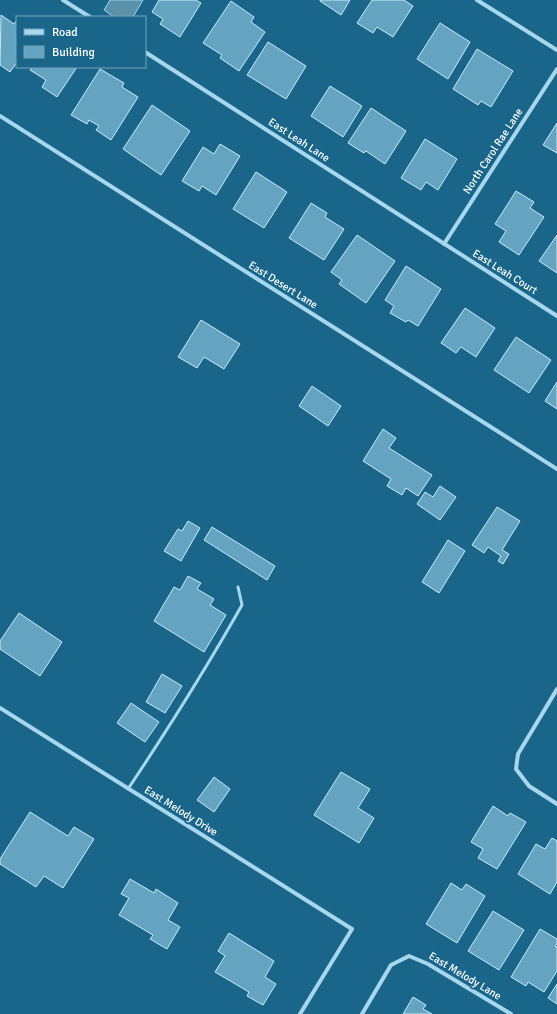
<svg xmlns="http://www.w3.org/2000/svg" width="557" height="1014" font-family="Signika,sans-serif">
<style>
.water{fill:#5c91aa;stroke:#98d5ef}
.building{fill:#65a4c1;stroke:#cbebfa}
.lines{fill:none;stroke-linecap:round;stroke-linejoin:round}
.service{stroke:#a6d7ed;stroke-width:3}
.minor{stroke:#a6d7ed;stroke-width:4}
.labels{text-anchor:middle;dominant-baseline:central;stroke-width:4;stroke-linejoin:round;paint-order:stroke}
.street-label{font-size:11px;fill:#fff;stroke:#1a668b}
</style>
<rect width="100%" height="100%" fill="#1a668b"/>
<path class="water" d="M 110,0 L 143,0 L 133,17 L 114,17 L 104,10 Z"/>
<path class="building" d="M 159,0 L 196,0 L 201,3 L 180,37 L 160,24 L 163,19 L 152,12 Z
M 320,0 L 350,0 L 341,15 L 320,1 Z
M 372,0 L 404,0 L 413,6 L 393,37 L 377,27 L 373,33 L 357,23 Z
M 231,1 L 254,17 L 251,22 L 265,32 L 239,71 L 220,58 L 222,55 L 203,43 Z
M 1,15 L 14,24 L 17,20 L 17,62 L 10,72 L 0,65 Z
M 440,23 L 470,42 L 448,79 L 417,59 Z
M 268,42 L 306,66 L 286,99 L 247,75 Z
M 477,49 L 513,71 L 491,107 L 481,101 L 478,105 L 453,89 Z
M 32,67 L 77,67 L 57,97 L 42,87 L 46,80 L 30,70 Z
M 100,69 L 124,83 L 122,87 L 138,97 L 111,140 L 96,130 L 99,126 L 89,120 L 87,124 L 71,115 Z
M 330,86 L 362,106 L 343,137 L 311,116 Z
M 152,105 L 190,131 L 161,175 L 123,149 Z
M 371,108 L 406,131 L 385,164 L 366,151 L 364,153 L 348,143 Z
M 557,123 L 557,153 L 543,145 Z
M 425,139 L 457,159 L 438,190 L 426,182 L 421,190 L 401,178 Z
M 220,144 L 240,156 L 216,195 L 202,186 L 199,191 L 182,181 L 203,147 L 214,154 Z
M 256,172 L 287,192 L 264,228 L 233,209 Z
M 516,191 L 534,202 L 530,208 L 544,217 L 519,255 L 499,242 L 506,231 L 495,224 Z
M 311,203 L 327,213 L 325,217 L 344,229 L 324,260 L 289,238 Z
M 357,235 L 395,261 L 366,303 L 339,284 L 342,280 L 331,272 Z
M 557,235 L 557,273 L 539,261 Z
M 406,266 L 441,289 L 418,326 L 408,320 L 406,322 L 390,313 L 394,306 L 385,300 Z
M 465,308 L 495,328 L 476,357 L 461,347 L 456,353 L 441,343 Z
M 201,320 L 240,344 L 224,369 L 204,357 L 197,368 L 178,357 Z
M 516,337 L 551,360 L 529,393 L 494,370 Z
M 557,382 L 557,409 L 545,401 Z
M 312,386 L 341,406 L 328,426 L 299,406 Z
M 383,429 L 396,438 L 389,448 L 432,475 L 418,496 L 406,488 L 402,495 L 387,486 L 391,479 L 363,461 Z
M 440,486 L 456,497 L 440,520 L 417,504 L 425,492 L 433,497 Z
M 497,507 L 520,521 L 502,550 L 509,554 L 503,564 L 498,561 L 501,556 L 488,547 L 484,553 L 472,545 Z
M 188,521 L 200,528 L 181,561 L 164,551 L 178,529 L 182,531 Z
M 212,527 L 275,566 L 267,580 L 204,540 Z
M 448,540 L 465,551 L 439,593 L 422,582 Z
M 188,576 L 201,583 L 197,589 L 214,599 L 210,605 L 226,615 L 204,652 L 154,621 L 174,587 L 180,590 Z
M 19,613 L 62,642 L 40,676 L 0,649 L 0,641 Z
M 162,674 L 182,686 L 165,713 L 146,702 Z
M 131,703 L 159,722 L 145,742 L 117,723 Z
M 341,772 L 370,789 L 358,808 L 374,818 L 359,843 L 314,815 Z
M 214,777 L 230,789 L 214,812 L 197,800 Z
M 493,806 L 508,816 L 510,813 L 526,822 L 497,869 L 478,858 L 483,849 L 471,842 Z
M 30,812 L 68,836 L 74,827 L 94,839 L 63,888 L 44,876 L 36,887 L 0,864 L 0,859 Z
M 552,838 L 557,841 L 557,882 L 550,894 L 518,874 L 536,844 L 545,849 Z
M 130,879 L 154,893 L 156,889 L 178,903 L 168,920 L 180,927 L 167,949 L 150,939 L 153,935 L 119,915 L 129,898 L 121,894 Z
M 451,883 L 462,890 L 466,884 L 485,896 L 457,943 L 426,924 Z
M 493,911 L 524,930 L 499,970 L 468,951 Z
M 540,929 L 557,939 L 557,944 L 555,946 L 557,947 L 557,971 L 544,992 L 528,982 L 526,986 L 511,977 Z
M 229,933 L 274,961 L 265,977 L 276,984 L 263,1005 L 247,996 L 249,992 L 215,972 L 225,956 L 218,951 Z
M 557,984 L 557,1004 L 548,998 Z
M 413,997 L 426,1005 L 423,1009 L 432,1014 L 403,1014 Z"/>
<g class="lines">
<path class="service" d="M 128,789 C 168,729 207,667 242,605 L 238,587"/>
<path class="minor" d="M 63,0 L 90,17
M 477,0 L 557,50
M 145,52 L 557,316
M 0,116 L 557,469
M 444,244 L 557,69
M 557,689 L 518,754 L 516,769 L 529,786 L 557,804
M 0,708 L 352,929 L 300,1014
M 362,1014 L 391,965 L 409,956 L 428,964 L 511,1014"/>
</g>
<g class="labels">
<g class="street-label">
<text transform="translate(299 140) rotate(33)">East Leah Lane</text>
<text transform="translate(493 151) rotate(-57)">North Carol Rae Lane</text>
<text transform="translate(505 272) rotate(32)">East Leah Court</text>
<text transform="translate(283 285) rotate(32)">East Desert Lane</text>
<text transform="translate(181 811) rotate(32)">East Melody Drive</text>
<text transform="translate(465 976) rotate(31)">East Melody Lane</text>
</g>
</g>
<rect x="16" y="16" width="130" height="52" fill="#1a668b" stroke="#76a3b9"/>
<rect x="24" y="29" width="20" height="6" fill="#a6d7ed" stroke="#76a3b9"/>
<text x="52" y="36" font-size="12" fill="#ffffff">Road</text>
<rect x="24" y="46" width="20" height="12" fill="#65a4c1" stroke="#76a3b9"/>
<text x="52" y="56" font-size="12" fill="#ffffff">Building</text>
</svg>
